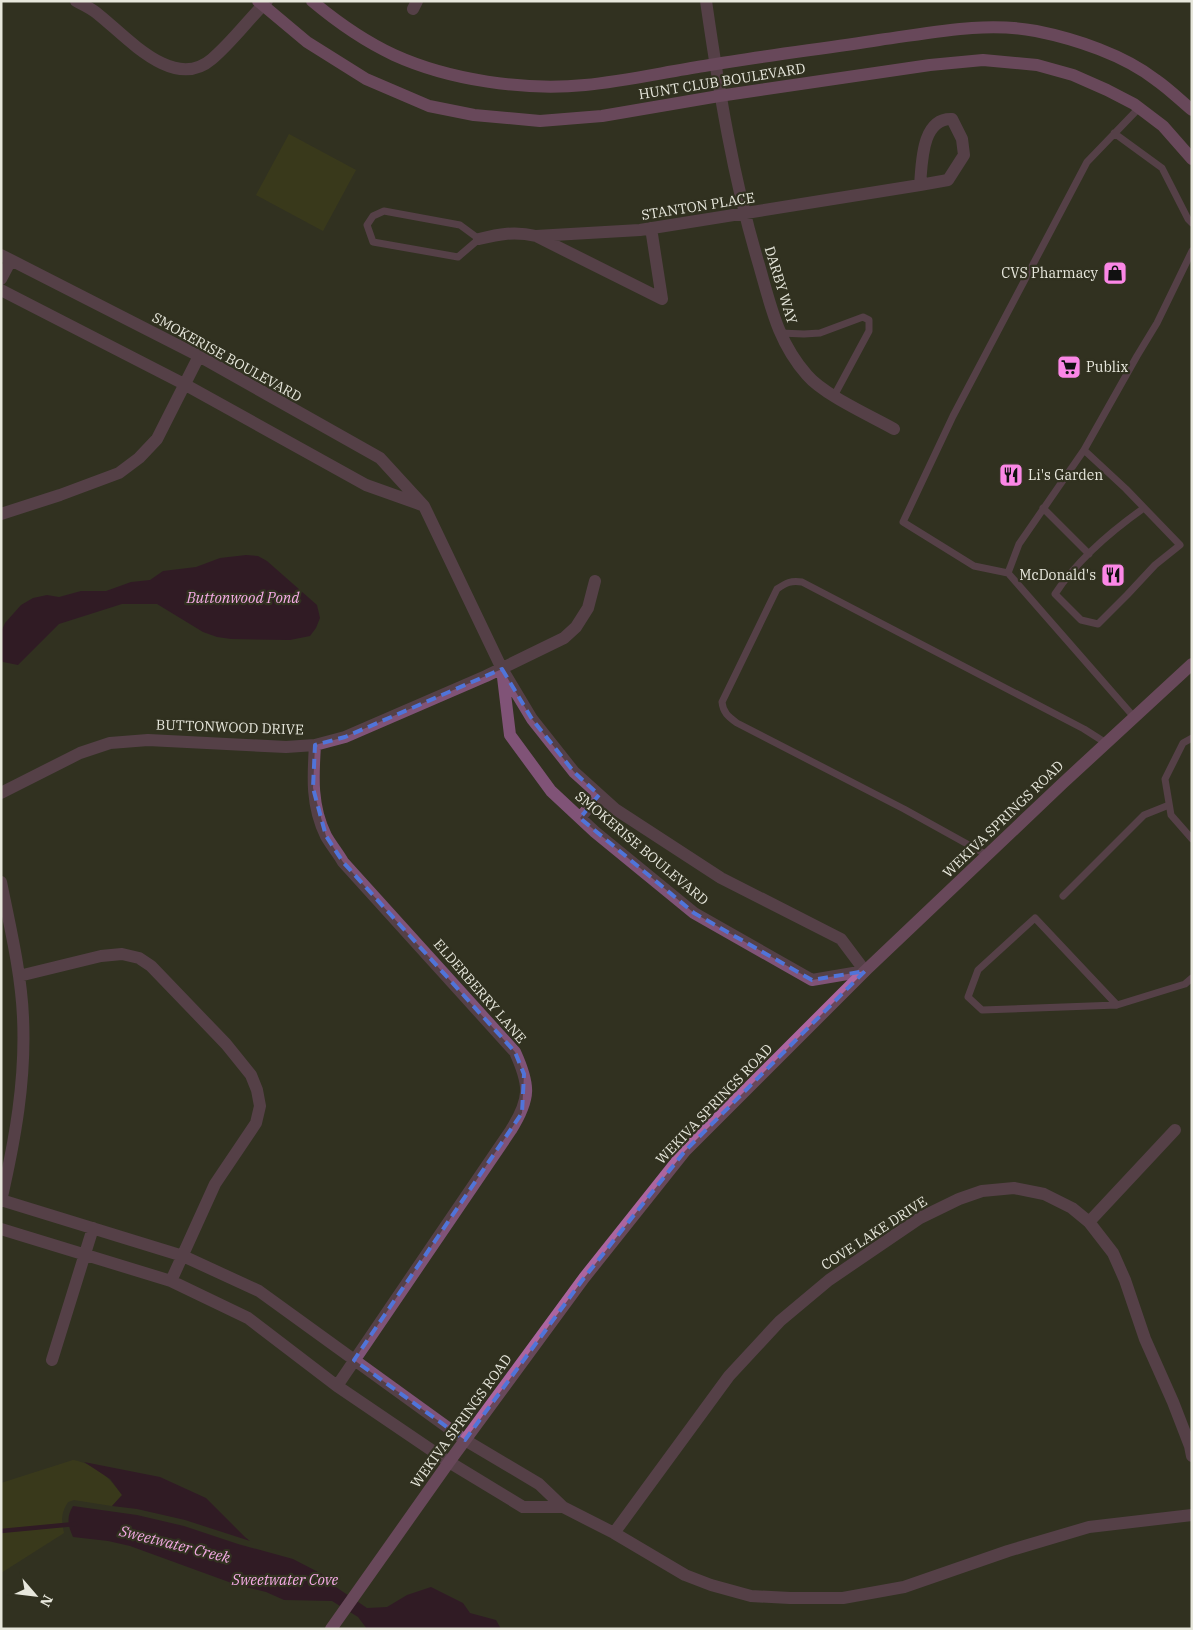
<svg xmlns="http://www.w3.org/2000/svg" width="1193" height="1630" font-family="'IBM Plex Serif',serif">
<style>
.green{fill:#444414}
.water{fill:#2f0129}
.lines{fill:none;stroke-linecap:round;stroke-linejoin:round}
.stream{stroke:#2f0129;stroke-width:4.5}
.lane{stroke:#805377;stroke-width:7}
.street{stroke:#805377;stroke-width:12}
.secondary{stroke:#ac659f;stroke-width:12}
.marked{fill:none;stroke:#5074d9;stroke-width:4;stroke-dasharray:10 6;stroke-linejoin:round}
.labels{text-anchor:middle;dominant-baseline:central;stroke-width:4.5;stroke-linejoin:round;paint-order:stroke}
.street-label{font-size:14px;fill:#e7e7dc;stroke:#313120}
.poi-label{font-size:14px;fill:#e7e7dc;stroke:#313120;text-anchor:end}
.water-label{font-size:15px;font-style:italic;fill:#f6abe6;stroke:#313120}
</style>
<rect width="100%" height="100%" fill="#313120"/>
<path class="green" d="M 289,134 L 356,170 L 323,231 L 256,195 Z
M 73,1460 C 95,1464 109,1477 122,1495 L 112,1506 L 74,1500 L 68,1502 C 61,1513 61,1520 64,1533 L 1,1573 L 1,1483 Z"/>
<path class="water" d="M 246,555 L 258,556 L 267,561 L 317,605 L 320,618 L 316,628 L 310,636 L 290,640 L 231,639 L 217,637 L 203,632 L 157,604 L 122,604 L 59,624 L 18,665 L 3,662 L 1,658 L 1,632 L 5,623 L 21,605 L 33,598 L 47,595 L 59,597 L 81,591 L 106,591 L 131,582 L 150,580 L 163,571 L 196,567 L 220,558 Z
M 84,1462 L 160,1477 L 206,1498 L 245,1537 L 250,1541 L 185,1520 L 137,1509 L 112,1506 L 122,1495 L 110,1479 Z
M 73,1506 L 137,1515 L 184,1526 L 238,1544 L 293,1559 L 322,1574 L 330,1583 L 367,1608 L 387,1607 L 407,1595 L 431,1587 L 463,1603 L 470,1613 L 496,1620 L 501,1629 L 367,1629 L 358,1617 L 332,1601 L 284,1600 L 266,1592 L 237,1585 L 130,1546 L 108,1541 L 73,1537 C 68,1526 66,1517 73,1506 Z"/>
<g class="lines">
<path class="stream" d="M 1,1531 L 75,1524"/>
<path class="lane" d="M 1114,133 L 1162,168 L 1188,219 L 1192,223
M 384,211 L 460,225 L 479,239 L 458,257 L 373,242 L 367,225 L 373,216 Z
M 780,333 L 804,334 L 820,333 L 863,317 L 869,320 L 869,331 L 834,396
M 1084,450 L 1019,544 L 1008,573 L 1134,717
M 1043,508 L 1089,554
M 1144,508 C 1110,532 1078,559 1055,594 L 1081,620 L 1098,624 L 1127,595 L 1155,565 L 1180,545 L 1126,489 L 1084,450 L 1137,356 L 1157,323 L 1192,251
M 1008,573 L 974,566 L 903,522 L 953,416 L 1087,162 L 1139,108
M 1192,738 L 1183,743 L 1165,779 L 1171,815 L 1192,839
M 987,855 L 904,809 L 737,723 C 729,717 723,713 722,702 L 777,589 C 786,583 791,580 802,582 L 1084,729 L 1106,743
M 1063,896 L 1144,815 L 1169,805
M 1117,1005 L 1035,918 L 978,970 L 968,997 L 982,1010 L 1117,1005 L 1185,984 L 1192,978"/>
<path class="street" d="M 76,1 C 84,5 93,9 99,15 C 127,37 174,92 212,59 C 232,42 248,20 267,1
M 706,1 C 719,91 733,178 759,265 C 771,307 778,342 807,375 C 824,395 871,416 894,429
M 413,9 L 417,1
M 538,237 L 662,299 L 651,228
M 479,239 C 499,234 515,231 536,236 L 640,230 L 920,185 L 948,180 L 964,155 L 962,139 L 952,119 C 921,118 922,164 920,185
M 1,255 L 199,356 L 380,458 L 424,506 L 502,669 L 532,719 L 574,772 L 615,809 L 721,878 L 841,939 L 865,971 L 812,980 L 694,913 L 595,832 L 551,791 L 510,735 L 502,669
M 1,279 L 11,260
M 1,290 L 184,384 L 366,485 L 422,505
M 1,514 L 60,495 L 119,473 L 139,458 L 157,439 L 199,356
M 315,745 C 313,776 311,806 326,836 C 331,845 338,853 343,862 L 515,1052 C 530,1085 531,1098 511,1130 L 337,1386
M 1,793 L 80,753 L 110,743 L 148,740 L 286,747 L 315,745 L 345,737 L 486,676 L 564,638 L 576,627 L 588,608 L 595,581
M 580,818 L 599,795
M 1,882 C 10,927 21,972 23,1017 C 26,1080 15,1140 1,1201
M 19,976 L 101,956 L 122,954 L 139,958 L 151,966 L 226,1044 L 251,1075 L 257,1090 L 260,1106 L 256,1123 L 215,1184 L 171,1281
M 1,1200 L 183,1256 L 259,1291 L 465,1440 L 539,1484 L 563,1507 L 614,1533 L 685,1575 L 711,1585 L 751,1596 L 790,1598 L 843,1598 L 904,1587 L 1008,1551 L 1089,1527 L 1192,1515
M 1089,1222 L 1175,1130
M 1,1229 L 171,1281 L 248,1318 L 337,1386 L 449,1462 L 523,1507 L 563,1507
M 52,1360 L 93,1228
M 614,1533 L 729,1376 L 780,1321 L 829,1280 L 920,1218 L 959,1199 L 982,1191 L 1014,1188 L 1044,1194 L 1072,1208 L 1089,1222 L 1113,1253 L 1125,1280 L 1145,1339 L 1173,1402 L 1190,1446 L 1192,1456"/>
<path class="secondary" d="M 258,1 L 307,42 L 366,79 L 429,106 L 474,115 L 540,121 L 602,116 L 719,96 L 930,65 L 983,60 L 1037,65 L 1073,75 L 1107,90 L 1134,104 L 1163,126 L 1192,159
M 312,1 C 337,22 364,41 394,55 C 449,80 524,91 585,85 C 625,81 665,72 704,66 C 762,56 821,49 879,40 C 931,33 985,21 1036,31 C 1076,39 1124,55 1156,80 C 1169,89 1180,100 1192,110
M 331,1629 L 449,1462 L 584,1278 L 685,1151 L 865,971 L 1063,783 L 1192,664"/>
</g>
<path d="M0 0H1193V1630H0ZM 502,669 L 532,719 L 574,772 L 599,795 L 580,818 L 694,913 L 812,980 L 865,971 L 685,1151 L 584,1278 L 465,1440 L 354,1360 L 522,1113 L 524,1074 L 515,1052 L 343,862 L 326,836 L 313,788 L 315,745 L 345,737 Z" fill="#313120" fill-opacity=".55" fill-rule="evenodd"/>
<path class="marked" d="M 502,669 L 532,719 L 574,772 L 599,795 L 580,818 L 694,913 L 812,980 L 865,971 L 685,1151 L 584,1278 L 465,1440 L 354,1360 L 522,1113 L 524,1074 L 515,1052 L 343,862 L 326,836 L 313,788 L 315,745 L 345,737 Z"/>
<defs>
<g id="shop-square" transform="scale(1.25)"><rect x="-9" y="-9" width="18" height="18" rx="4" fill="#fb87e6" stroke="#313120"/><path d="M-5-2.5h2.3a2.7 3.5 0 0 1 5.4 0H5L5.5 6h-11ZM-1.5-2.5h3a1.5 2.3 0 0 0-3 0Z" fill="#111"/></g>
<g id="supermarket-square" transform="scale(1.25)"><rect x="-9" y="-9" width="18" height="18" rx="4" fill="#fb87e6" stroke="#313120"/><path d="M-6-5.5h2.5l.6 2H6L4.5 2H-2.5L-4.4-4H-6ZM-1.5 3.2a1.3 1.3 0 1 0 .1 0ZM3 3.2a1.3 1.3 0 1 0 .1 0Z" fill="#111"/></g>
<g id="restaurant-square" transform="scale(1.25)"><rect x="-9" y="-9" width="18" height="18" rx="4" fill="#fb87e6" stroke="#313120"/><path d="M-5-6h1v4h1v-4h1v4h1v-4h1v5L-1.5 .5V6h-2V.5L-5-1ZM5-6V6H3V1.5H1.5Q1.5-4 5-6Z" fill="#111"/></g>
</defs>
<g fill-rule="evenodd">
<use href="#shop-square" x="1115" y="273"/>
<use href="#supermarket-square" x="1069" y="367"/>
<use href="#restaurant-square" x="1011" y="475"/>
<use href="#restaurant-square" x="1113" y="575"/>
</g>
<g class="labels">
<g class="street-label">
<text transform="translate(722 81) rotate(-9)">HUNT CLUB BOULEVARD</text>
<text transform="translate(698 206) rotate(-9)">STANTON PLACE</text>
<text transform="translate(781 285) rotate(73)">DARBY WAY</text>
<text transform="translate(227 357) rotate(29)">SMOKERISE BOULEVARD</text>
<text transform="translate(230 727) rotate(2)">BUTTONWOOD DRIVE</text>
<text transform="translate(1003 819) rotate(-44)">WEKIVA SPRINGS ROAD</text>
<text transform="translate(642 848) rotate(40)">SMOKERISE BOULEVARD</text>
<text transform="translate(480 991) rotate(49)">ELDERBERRY LANE</text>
<text transform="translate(714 1104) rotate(-46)">WEKIVA SPRINGS ROAD</text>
<text transform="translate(874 1233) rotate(-33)">COVE LAKE DRIVE</text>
<text transform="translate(461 1421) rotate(-54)">WEKIVA SPRINGS ROAD</text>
</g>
<g class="poi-label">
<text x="1098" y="273">CVS Pharmacy</text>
<text x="1086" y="367" text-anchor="start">Publix</text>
<text x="1028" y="475" text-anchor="start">Li's Garden</text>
<text x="1096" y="575">McDonald's</text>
</g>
<g class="water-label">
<text x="243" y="597">Buttonwood Pond</text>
<text transform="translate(175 1544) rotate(14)">Sweetwater Creek</text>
<text x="285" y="1579">Sweetwater Cove</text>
</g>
</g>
<rect width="1193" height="1630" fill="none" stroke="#e7e7dc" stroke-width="5"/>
<g transform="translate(35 1595) rotate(118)" stroke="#313120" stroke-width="4" paint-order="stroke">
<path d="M0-4L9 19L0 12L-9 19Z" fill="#e7e7dc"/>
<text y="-8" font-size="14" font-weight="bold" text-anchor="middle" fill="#e7e7dc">N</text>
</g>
</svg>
